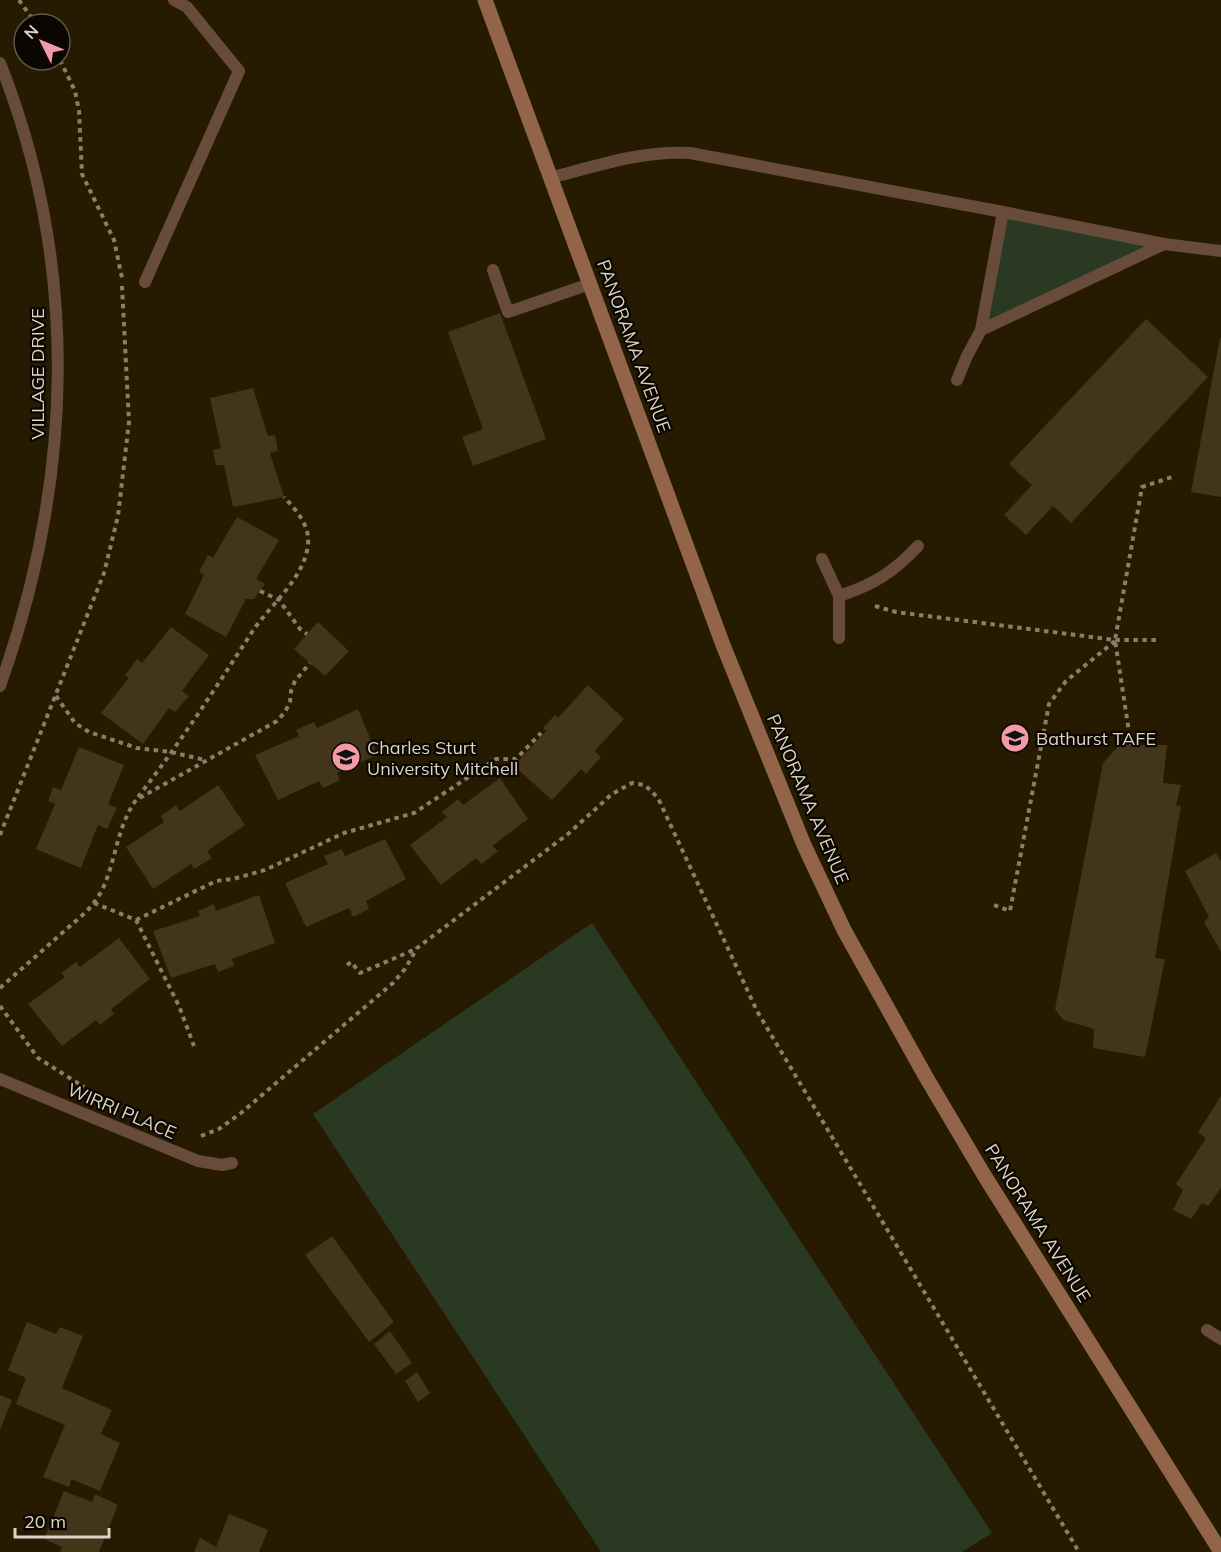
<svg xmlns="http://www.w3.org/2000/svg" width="1221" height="1552" font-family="Mulish,sans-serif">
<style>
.green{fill:#293922}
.building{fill:#42351a}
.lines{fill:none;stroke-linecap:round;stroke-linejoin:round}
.path{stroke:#887e6a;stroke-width:4;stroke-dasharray:4.5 4.5;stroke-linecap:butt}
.lane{stroke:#684b3a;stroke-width:12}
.secondary{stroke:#92644a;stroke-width:15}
.labels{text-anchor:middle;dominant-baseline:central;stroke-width:4.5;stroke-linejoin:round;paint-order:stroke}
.street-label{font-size:18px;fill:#dcd4c4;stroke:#0b0601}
.poi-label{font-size:18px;fill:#dcd4c4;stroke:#0b0601;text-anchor:start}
</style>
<rect width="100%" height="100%" fill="#261a01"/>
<path class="green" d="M 1003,212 L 1164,244 L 981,330 Z
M 592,923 L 992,1533 L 962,1552 L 601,1552 L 313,1114 Z"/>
<path class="building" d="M 500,313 L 546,439 L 473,466 L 462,437 L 483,429 L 448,332 Z
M 1146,319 L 1208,377 L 1071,523 L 1053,506 L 1026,535 L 1004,515 L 1032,485 L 1009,464 Z
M 1220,338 L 1221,338 L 1221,497 L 1191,492 Z
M 253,388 L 268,436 L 275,435 L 278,451 L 270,453 L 284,497 L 233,507 L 224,465 L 216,465 L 213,450 L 221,448 L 210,398 Z
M 237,517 L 279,540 L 256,579 L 265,584 L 254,599 L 246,599 L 226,637 L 185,614 L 204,575 L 199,572 L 208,555 L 213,558 Z
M 318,622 L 349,651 L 325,676 L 294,649 Z
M 171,627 L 209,655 L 182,691 L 189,696 L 175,712 L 169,708 L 143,744 L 101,713 L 129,678 L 125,675 L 137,659 L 142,663 Z
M 588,685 L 624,719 L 595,751 L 601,757 L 586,774 L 581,769 L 552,800 L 514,766 L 546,731 L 543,728 L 555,715 L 558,718 Z
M 358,709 L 377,755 L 337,773 L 340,780 L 323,788 L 319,781 L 278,800 L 255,755 L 299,736 L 296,730 L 314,722 L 317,728 Z
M 1119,745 L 1167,745 L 1163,783 L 1181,785 L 1176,805 L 1181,806 L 1155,958 L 1165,959 L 1145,1057 L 1093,1048 L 1094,1029 L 1063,1020 L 1055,1009 L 1103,763 Z
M 79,747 L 124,765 L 108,804 L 117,808 L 107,829 L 98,825 L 81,868 L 36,849 L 55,804 L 48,801 L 53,787 L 61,790 Z
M 500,778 L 528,819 L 492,846 L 498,851 L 482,864 L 476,858 L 441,885 L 410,845 L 447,817 L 442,812 L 458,799 L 463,805 Z
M 218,785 L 245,825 L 207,851 L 212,858 L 194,869 L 191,864 L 153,889 L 126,847 L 164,822 L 161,816 L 176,805 L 180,811 Z
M 385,839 L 406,879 L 366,901 L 369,909 L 353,917 L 349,908 L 306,927 L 285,883 L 328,864 L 324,856 L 342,849 L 345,856 Z
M 1216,853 L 1221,861 L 1221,952 L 1204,922 L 1209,917 L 1185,871 Z
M 259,895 L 275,943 L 232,959 L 234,966 L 218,972 L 215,964 L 171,978 L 153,931 L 200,916 L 198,911 L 214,904 L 216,911 Z
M 119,938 L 150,979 L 111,1009 L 114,1014 L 100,1025 L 96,1020 L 62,1046 L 28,1004 L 65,977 L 61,973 L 76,962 L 80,967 Z
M 1221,1096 L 1221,1188 L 1208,1206 L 1202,1203 L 1191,1219 L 1173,1210 L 1183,1190 L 1176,1184 L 1206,1138 L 1198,1132 Z
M 332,1236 L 394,1322 L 369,1342 L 305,1255 Z
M 27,1322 L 56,1334 L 60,1327 L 83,1336 L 62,1388 L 112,1410 L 101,1434 L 120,1443 L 100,1491 L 71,1479 L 69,1487 L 43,1477 L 65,1425 L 16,1404 L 26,1378 L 8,1370 Z
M 390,1331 L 412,1363 L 396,1374 L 374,1344 Z
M 417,1372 L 430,1393 L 418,1402 L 405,1381 Z
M 0,1395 L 12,1400 L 0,1430 Z
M 64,1491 L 92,1502 L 95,1494 L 118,1505 L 99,1552 L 60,1552 L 62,1547 L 44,1539 Z
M 229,1514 L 268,1530 L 259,1552 L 194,1552 L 200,1538 L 216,1547 Z"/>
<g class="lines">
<path class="path" d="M 19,0 L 36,24
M 60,60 L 75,91 L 79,111 L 82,174 L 114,240 L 122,278
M 260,591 L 279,600 L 300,629 L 307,634
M 875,606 L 896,612 L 1115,640 L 1160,640
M 56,696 L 75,723 L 89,732 L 137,748 L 171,752 L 205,760
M 1131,745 L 1115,640 L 1142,487 L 1172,477
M 138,797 C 180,743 215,689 252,632 C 270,605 305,578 308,544 C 310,525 296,510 284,497
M 0,835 L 104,573 L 118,516 L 129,422 L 122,286
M 94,903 L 136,920 L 179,1006 L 194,1046
M 994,905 L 1010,911 L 1049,704 L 1066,681 L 1115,641
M 136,920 L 216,881 L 233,879 L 265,870 L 344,833 L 414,813 L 496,759 L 516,759 L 541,733
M 347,965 L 351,962 L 360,973 L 416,949
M 0,988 L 87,911 C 92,905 97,899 101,892 C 116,863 116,828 136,800 L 277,721 L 285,712 L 290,702 L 291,691 L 295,681 L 310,663
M 0,1006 L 38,1058 L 84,1087
M 201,1136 L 219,1129 L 241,1113 L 393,983 L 405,969 L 417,948 L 568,834 L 612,794 L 632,783 L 645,785 L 658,798 L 757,1011 L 1079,1552"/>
<path class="lane" d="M 0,63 C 81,268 73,481 0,686
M 550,178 C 596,166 643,150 690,153 L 1003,212 L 1164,244 L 1221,251
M 493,270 L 508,312 L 590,284
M 145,282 L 239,71 L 187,7 L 174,0
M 981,330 L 1164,244
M 957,380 L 967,356 L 981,330 L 1003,212
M 822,559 L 839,596 L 839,638
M 839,596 C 873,585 894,572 918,546
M 0,1079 L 198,1161 L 222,1165 L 232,1163
M 1207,1330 L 1221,1339"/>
<path class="secondary" d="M 485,0 L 723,645 L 804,845 L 844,930 L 926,1077 L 984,1175 L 1221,1552"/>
</g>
<defs>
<g id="university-disc" transform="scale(1.5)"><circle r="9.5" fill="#f39aa7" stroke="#0b0601"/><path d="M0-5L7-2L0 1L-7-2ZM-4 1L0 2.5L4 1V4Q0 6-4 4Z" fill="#111"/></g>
</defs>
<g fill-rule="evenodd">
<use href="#university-disc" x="1015" y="738"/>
<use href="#university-disc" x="346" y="757"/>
</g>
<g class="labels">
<g class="street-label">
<text transform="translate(634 346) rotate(70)">PANORAMA AVENUE</text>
<text transform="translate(37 374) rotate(-90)">VILLAGE DRIVE</text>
<text transform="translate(808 799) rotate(67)">PANORAMA AVENUE</text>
<text transform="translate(122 1111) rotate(23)">WIRRI PLACE</text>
<text transform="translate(1038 1223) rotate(58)">PANORAMA AVENUE</text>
</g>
<g class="poi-label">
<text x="1036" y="738">Bathurst TAFE</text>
<text x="367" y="747">Charles Sturt<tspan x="367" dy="21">University Mitchell</tspan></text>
</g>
</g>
<g transform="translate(42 42) rotate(313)"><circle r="28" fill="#0b0601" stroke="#5f584f" stroke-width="1.5"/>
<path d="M0-4.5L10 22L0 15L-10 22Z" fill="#f39aa7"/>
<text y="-9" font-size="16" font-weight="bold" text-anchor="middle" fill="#dcd4c4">N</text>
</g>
<path d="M15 1528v9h94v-9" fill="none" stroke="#dcd4c4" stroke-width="3"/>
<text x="24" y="1528" font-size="18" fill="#dcd4c4" stroke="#0b0601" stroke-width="4.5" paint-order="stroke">20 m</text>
</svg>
